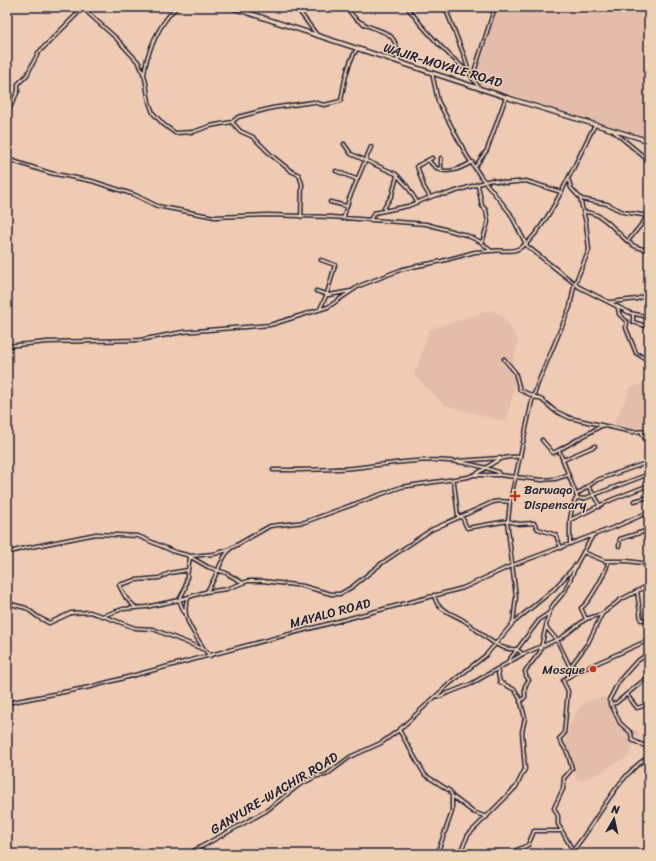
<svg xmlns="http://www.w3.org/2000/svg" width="656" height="861" font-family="Sriracha,sans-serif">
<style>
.built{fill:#e4bdaa}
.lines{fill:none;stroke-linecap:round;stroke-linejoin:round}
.minor-casing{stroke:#22223b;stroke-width:5}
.major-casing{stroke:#22223b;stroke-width:6}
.minor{stroke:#edd1b4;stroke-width:2}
.major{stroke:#edd1b4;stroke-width:3}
.poi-dot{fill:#c8321e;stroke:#edd1b4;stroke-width:1.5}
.labels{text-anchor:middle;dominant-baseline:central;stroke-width:3;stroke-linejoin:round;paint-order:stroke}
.street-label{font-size:13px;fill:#22223b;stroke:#edd1b4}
.poi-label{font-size:13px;fill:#22223b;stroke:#edd1b4;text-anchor:start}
</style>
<rect width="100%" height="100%" fill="#eecbb2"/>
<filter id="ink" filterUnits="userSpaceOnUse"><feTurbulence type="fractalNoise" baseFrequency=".025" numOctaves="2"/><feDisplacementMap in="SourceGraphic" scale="8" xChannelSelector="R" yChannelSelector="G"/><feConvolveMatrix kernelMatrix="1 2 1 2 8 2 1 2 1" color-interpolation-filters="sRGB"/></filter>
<g filter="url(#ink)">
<path class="built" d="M 498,7 L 649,7 L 649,139 L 480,84 L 473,80 Z
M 492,310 L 504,317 L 518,340 L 513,362 L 516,383 L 506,422 L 444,405 L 414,375 L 430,329 Z
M 648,383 L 649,431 L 636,432 L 615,426 L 615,421 L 631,387 Z
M 602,697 L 606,698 L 617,724 L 640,732 L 628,757 L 585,780 L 577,780 L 565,742 L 569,727 L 581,705 L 591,700 Z"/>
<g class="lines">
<g class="minor-casing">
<path id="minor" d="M 85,7 L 88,13 L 116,38 L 139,63 L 145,78 L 149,102 L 153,113 L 163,124 L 175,133 L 193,132 L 210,126 L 232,122 L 238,117 L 272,108 L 313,102 L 324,105 L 341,101 C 344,83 347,64 357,49
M 296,7 L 317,35
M 346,7 C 350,11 352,16 356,19 C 378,36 398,24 398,62
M 407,7 C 424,30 446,53 468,72 C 472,76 475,83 479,87
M 445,7 L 465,58 L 469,73
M 432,73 L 438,101 L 467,156 L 481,177 L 510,213 L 527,246 L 579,287 L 630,313 L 649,317
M 144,75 C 146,53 160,22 177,7
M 472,78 L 495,7
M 7,114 L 18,91 L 18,84 L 27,75 L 38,53 L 84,7
M 232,122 L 240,131 L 253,137 L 271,155 L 291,171 L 299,175 L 302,184 L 301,217
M 612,130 L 649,161
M 344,144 L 351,154 L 396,174 L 407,186 L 417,202
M 7,159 L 50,173 L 92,181 L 135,195 L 157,206 L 215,217 L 268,215 L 331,217 L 426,224 L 466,235 L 481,242 L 491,251 C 500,249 510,253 518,249 C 546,236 579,153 595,125
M 429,161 C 441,177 457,171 472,162
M 475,167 L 487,150 L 506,97
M 441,170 L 441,158
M 336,171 L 356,179
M 569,181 L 571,188 L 581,199 L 607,204 L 623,212 L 649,216
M 478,185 L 482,206 L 486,210 L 488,222 L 482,243
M 430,197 L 424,187 L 417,166 L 432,158
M 330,202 L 346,206
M 385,210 L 384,208 L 392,195 L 397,176
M 584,212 C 612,212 623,252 649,249
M 343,219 L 349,199 L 371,147
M 370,220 L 374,213 L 408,206 L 436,195 L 447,194 L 491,180 L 506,183 L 526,181 L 561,192
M 628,241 L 648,216
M 316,291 L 329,295 L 351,291
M 611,302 L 637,299 L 649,294
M 618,308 L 619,314 L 627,322 L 626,328 L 636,353 L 649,361
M 320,309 L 327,294 L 335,265 L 321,260
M 633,315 L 633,322 L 649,327
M 7,346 L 47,342 L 140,340 L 183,332 L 270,325 L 328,307 L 359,286 L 403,269 L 442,261 L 475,252 L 491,251
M 504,359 L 515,372 L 520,390 L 542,400 L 555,411 L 570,418 L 632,432 L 649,431
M 642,433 L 649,447
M 542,440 L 553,453 L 559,450
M 563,460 L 595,446
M 458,461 L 500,458
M 273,470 C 300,470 326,470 353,468 C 405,462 447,452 498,472 L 499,475 L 542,480 L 555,479 L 568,475
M 475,475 L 499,475
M 451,480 L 454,483 L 458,516 L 462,517 L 467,528 L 508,521 L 510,502 L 532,401 L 538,383 L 570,307 L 574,286 L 589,250 L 586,223 L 580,198
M 588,486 L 598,501 L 599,507
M 576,495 L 597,480 L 649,462
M 577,498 L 583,499 L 649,474
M 634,501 L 649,497
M 570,520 L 611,500 L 649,485
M 570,544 C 570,528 568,512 577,497 L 559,450 L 601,426
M 619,546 L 620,539 L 649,530
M 648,550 L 649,550
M 583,552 L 605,561 L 627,561 L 649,564
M 7,553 L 21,549 L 96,534 L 138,536 L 175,552 L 191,556 L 214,554 L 228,550 L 270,526 L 305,522 L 401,487 L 468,477 C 491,470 493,454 521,457
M 189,556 L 208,567 L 226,573 L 243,583
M 637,591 L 641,620 L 649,619
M 206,592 C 217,579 218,562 230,549
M 434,595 C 435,599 436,603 439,606 C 445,612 455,615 463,620 C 478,629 497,652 516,649 L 523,654
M 189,597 C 178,615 195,634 204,649
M 7,603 L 26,608 L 38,617 L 49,623 L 71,613 L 90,612 L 102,616 L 123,609 L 146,607 L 179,600 L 205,592 L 227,589 L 248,581 L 263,581 L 303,586 L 331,594 L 340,594 L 352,587 L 382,563 L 431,530 L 493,502 L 500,501 L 510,502
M 136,608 L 126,598 L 119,585 L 136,580 L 159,578 L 170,573 L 188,570
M 184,612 L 179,600 L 185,589 L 190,557
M 103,616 L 135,628 L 153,629 L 205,650 L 210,656
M 586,619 L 581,608 C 589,603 607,571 608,562
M 513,623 L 516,597 L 507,521 L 519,524 L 534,523 L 538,529 L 556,535 L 561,548
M 546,627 L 557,640 L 570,667
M 646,641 L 648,650 L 646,655 L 636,662 L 619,681 L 609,700 L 620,723 L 631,733 L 632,740 L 649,748
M 506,664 L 540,619 L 549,613
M 573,674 L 570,667 L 588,643 L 602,614
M 627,695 L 637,708 L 649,704
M 438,697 L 471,684 L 523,654 L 561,638 L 586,619 L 602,614 L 620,600 L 649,585
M 520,702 L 525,697 L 525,686 L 529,680 L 526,676 L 525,671 L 540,652 L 549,613 L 553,605 L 565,591 L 576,566
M 7,703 L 90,687 L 463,588 L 513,565 L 615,527 L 649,512
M 610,704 L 616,703 L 649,676
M 399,730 L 425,775 L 450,791 L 452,796 L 473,812 L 487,817
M 573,851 L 558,824 L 558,816 L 554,808 L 563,789 L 564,778 L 572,769 L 568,754 L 559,739 L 564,734 L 568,691 L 563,681 L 566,678 L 577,672 L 649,640
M 188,854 L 266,811 L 299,785 L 317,776 L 326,775 L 350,757 L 381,743 L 399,730 L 448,685 L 486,655 L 513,623 L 554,589 L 576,565 L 593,535
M 437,854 L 452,812 L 452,796
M 456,854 L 462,848 L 468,835 L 516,787 L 525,769 L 522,732 L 525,718 L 520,699 L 515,690 L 500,682 L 497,669
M 488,854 L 496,852 L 502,854
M 508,854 L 528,845 L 534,831 L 561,831
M 570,854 C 598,822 613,780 649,756"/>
</g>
<g class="major-casing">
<path id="major" d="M 230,7 L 518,101 L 649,141"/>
</g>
<use href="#minor" class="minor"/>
<use href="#major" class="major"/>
</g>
</g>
<g class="poi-dot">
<path d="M513 490h4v4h4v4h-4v4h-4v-4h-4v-4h4z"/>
<circle cx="593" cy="669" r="4"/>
</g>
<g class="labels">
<g class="street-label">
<text transform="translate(443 65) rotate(17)">WAJIR-MOYALE ROAD</text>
<text transform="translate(330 613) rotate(-15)">MAYALO ROAD</text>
<text transform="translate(274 793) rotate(-31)">GANYURE-WACHIR ROAD</text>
</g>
<g class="poi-label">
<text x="524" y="489">Barwaqo<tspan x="524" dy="15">Dispensary</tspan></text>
<text x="585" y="669" text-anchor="end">Mosque</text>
</g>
</g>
<rect width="656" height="861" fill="none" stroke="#edd1b4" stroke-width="24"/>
<rect x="12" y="12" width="632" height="837" fill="none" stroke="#22223b" stroke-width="1.5" filter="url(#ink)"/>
<g transform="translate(614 819) rotate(9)" stroke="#edd1b4" stroke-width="3" paint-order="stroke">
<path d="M0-3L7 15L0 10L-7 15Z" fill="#22223b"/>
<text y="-6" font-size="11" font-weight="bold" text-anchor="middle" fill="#22223b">N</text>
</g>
</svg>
